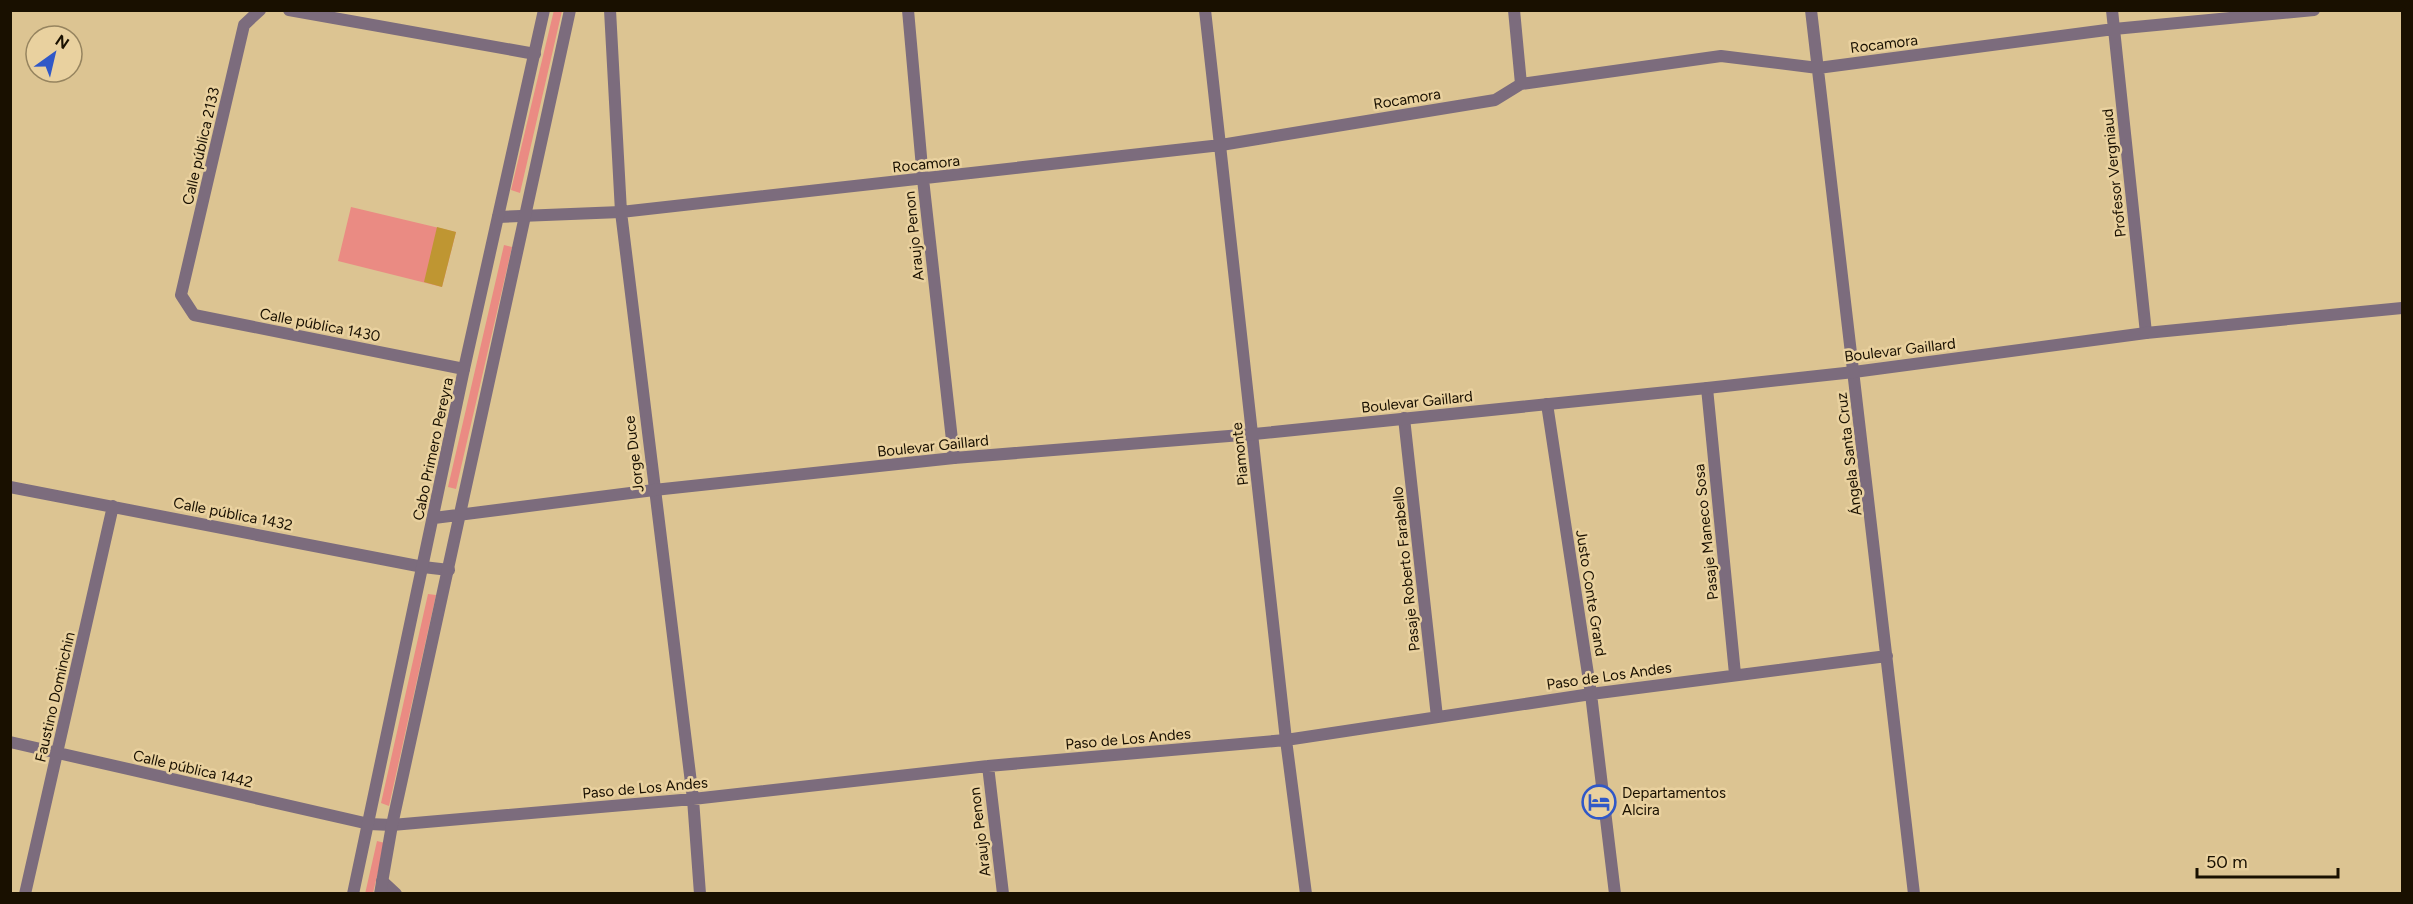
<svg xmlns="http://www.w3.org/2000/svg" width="2413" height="904" font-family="Figtree,sans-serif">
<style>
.green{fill:#ea8b83}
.building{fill:#bf9632}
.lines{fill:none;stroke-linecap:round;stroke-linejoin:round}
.minor{stroke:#7c6c7d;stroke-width:12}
.tertiary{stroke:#7c6c7d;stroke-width:12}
.labels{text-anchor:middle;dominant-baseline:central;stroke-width:5;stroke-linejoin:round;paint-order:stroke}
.street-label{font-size:15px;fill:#191000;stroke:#e9d19f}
.poi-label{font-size:15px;fill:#191000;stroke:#e9d19f;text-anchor:start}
</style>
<rect width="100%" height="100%" fill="#dcc492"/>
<path class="green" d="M 554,10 L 562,11 L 520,193 L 511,190 Z
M 351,207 L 456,232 L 442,287 L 338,261 Z
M 504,245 L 512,247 L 456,489 L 448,487 Z
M 428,594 L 436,595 L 389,806 L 381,803 Z
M 377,841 L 385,843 L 373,893 L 365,894 Z"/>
<path class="building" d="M 437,227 L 456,232 L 442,287 L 424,282 Z"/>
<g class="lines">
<path class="minor" d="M 260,10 L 244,25 L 181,295 L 194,315 L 464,369
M 289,10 L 535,54
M 610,10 L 621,212 L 693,799 L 700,894
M 908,10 L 923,179 L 954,458
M 1205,10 L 1286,740 L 1306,894
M 1514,10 L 1521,84
M 1811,10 L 1914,894
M 2112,10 L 2146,333
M 498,217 L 621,212 L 1221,145 L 1495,100 L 1521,84 L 1721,56 L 1818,68 L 2114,29 L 2314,10
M 1707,388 L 1735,674
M 1547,404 L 1591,694 L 1615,894
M 1404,418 L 1437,717
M 10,487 L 423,567 L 449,570
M 10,742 L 369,824 L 392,825 L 693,799 L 988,766 L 1286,740 L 1591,694 L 1887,656
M 988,766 L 1003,894
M 382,881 L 396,894
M 25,894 L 113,506"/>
<path class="tertiary" d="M 434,518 L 654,490 L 954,458 L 1254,434 L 1707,388 L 1854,372 L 2146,333 L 2402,308
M 353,894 L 464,369 L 544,10
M 380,894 L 392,825 L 570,10"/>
</g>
<defs>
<g id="hotel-ring" transform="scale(1.725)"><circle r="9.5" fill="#e9d19f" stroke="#3058c7" stroke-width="1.5"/><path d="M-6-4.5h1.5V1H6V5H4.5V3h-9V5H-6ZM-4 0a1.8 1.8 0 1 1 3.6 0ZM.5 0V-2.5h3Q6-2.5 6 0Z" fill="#3058c7"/></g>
</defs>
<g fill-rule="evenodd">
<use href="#hotel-ring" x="1599" y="802"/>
</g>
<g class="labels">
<g class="street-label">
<text transform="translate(1884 44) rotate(-7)">Rocamora</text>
<text transform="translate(1407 99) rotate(-9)">Rocamora</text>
<text transform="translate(201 146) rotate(-77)">Calle pública 2133</text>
<text transform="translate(926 164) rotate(-6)">Rocamora</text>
<text transform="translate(2114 173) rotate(-96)">Profesor Vergniaud</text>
<text transform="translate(914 236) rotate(-96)">Araujo Penon</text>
<text transform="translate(320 325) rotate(11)">Calle pública 1430</text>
<text transform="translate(1900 350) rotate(-7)">Boulevar Gaillard</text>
<text transform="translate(1417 402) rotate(-6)">Boulevar Gaillard</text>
<text transform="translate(933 446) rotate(-6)">Boulevar Gaillard</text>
<text transform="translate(433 449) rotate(-78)">Cabo Primero Pereyra</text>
<text transform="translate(634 454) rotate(-97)">Jorge Duce</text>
<text transform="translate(1240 454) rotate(-96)">Piamonte</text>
<text transform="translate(1849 454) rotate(-97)">Ángela Santa Cruz</text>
<text transform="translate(233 514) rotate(11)">Calle pública 1432</text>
<text transform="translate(1706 532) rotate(-96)">Pasaje Maneco Sosa</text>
<text transform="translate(1406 569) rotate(-96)">Pasaje Roberto Farabello</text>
<text transform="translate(1591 593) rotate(81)">Justo Conte Grand</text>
<text transform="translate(1609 676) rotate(-8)">Paso de Los Andes</text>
<text transform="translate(55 697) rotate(-77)">Faustino Dominchin</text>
<text transform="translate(1128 739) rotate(-5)">Paso de Los Andes</text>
<text transform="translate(193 769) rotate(13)">Calle pública 1442</text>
<text transform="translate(645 788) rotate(-5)">Paso de Los Andes</text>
<text transform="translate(980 832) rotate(-97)">Araujo Penon</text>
</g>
<g class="poi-label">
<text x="1622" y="793">Departamentos<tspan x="1622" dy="17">Alcira</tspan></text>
</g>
</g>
<rect width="2413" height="904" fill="none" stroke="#191000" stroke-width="24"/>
<g transform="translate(54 54) rotate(34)"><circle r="28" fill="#e9d19f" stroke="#96845f" stroke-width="1.5"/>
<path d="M0-4.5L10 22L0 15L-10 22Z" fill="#3058c7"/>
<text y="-9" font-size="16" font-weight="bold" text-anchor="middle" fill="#191000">N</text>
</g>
<path d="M2197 868v9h141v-9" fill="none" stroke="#191000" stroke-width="3"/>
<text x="2206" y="868" font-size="18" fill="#191000" stroke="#e9d19f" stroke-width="4.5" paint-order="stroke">50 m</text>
</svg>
